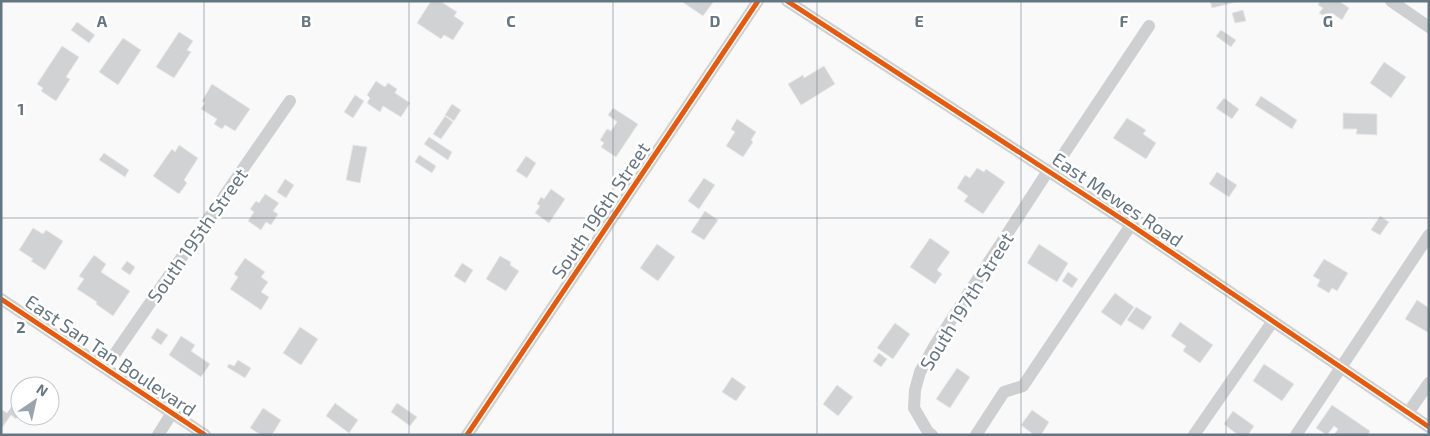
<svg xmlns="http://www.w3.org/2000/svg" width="1430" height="436" font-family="'Exo 2',sans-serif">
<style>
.building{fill:#d0d2d3;stroke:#e8e8e8}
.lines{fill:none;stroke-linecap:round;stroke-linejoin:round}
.minor{stroke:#cecfd0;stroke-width:12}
.cycleway-casing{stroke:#fff;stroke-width:8}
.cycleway{stroke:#e8590c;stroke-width:5}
.grid{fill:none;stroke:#657683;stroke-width:1;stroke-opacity:0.55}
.labels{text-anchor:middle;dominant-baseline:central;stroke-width:5;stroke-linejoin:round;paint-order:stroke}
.street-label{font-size:19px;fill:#657683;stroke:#fff}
.grid-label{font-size:16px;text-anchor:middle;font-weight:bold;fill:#657683;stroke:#fff;stroke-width:5;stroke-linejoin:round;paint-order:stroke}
</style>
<rect width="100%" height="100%" fill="#f9f9f9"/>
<path class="building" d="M 431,1 L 440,1 L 457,12 L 454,16 L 464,23 L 453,40 L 444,35 L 441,39 L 417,23 Z
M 681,1 L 714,1 L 703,16 Z
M 1210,1 L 1240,1 L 1212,8 Z
M 1320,1 L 1339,1 L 1349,8 L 1342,20 L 1332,13 L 1329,19 L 1319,13 L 1323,8 L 1318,5 Z
M 1243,10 L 1246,21 L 1235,23 L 1232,13 Z
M 77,22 L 95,35 L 89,43 L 71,30 Z
M 1221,30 L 1236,40 L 1231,47 L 1216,36 Z
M 179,32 L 193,41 L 187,50 L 191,52 L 174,78 L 156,67 Z
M 123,38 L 141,50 L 118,85 L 99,72 Z
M 62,46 L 79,57 L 66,77 L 70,79 L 56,101 L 41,91 L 43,88 L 37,84 Z
M 1384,62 L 1406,77 L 1391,98 L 1370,83 Z
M 824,66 L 835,84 L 801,105 L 788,84 L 803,75 L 804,78 Z
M 376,81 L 385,87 L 388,83 L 397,89 L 395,93 L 410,103 L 401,117 L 383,106 L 380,112 L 367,103 L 370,98 L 367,95 Z
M 212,84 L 250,109 L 235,131 L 225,125 L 222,129 L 214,124 L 217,119 L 201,109 L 205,103 L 202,101 Z
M 355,95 L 364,101 L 353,118 L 344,112 Z
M 1261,96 L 1297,120 L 1292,129 L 1255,105 Z
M 1224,98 L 1239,109 L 1232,119 L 1216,108 Z
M 452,104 L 461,110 L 454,121 L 445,115 Z
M 613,108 L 638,124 L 616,157 L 601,147 L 604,143 L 600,140 L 607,129 L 611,131 L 617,122 L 608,115 Z
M 1343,113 L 1377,114 L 1377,135 L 1356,134 L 1357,129 L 1343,129 Z
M 445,116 L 453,122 L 441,139 L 433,134 Z
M 1127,118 L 1146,130 L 1143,134 L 1156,143 L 1146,159 L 1113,138 Z
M 737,119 L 756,132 L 751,140 L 753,142 L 743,157 L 726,146 L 735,132 L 731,129 Z
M 429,137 L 452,152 L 448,160 L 424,144 Z
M 179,145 L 198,158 L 184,180 L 187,183 L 179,194 L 153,176 L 172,149 L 175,152 Z
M 353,145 L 367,147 L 360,183 L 346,180 Z
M 104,153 L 129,170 L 125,177 L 99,160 Z
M 419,155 L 436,166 L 432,173 L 415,162 Z
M 526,156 L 536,163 L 527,178 L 516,171 Z
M 977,168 L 984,172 L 986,169 L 1005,182 L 983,214 L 964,201 L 968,196 L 957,188 L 965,175 L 970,178 Z
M 1217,172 L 1237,185 L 1229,197 L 1209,184 Z
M 704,178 L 715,185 L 699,209 L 688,201 Z
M 285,179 L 294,185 L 286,198 L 277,192 Z
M 551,189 L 565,199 L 549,223 L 535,213 L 540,206 L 537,204 L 541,197 L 544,199 Z
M 265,194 L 279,203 L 273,211 L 278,214 L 271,225 L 266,222 L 261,230 L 248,221 L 254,212 L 250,209 L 256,201 L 259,203 Z
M 705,211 L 718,220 L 704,240 L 691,232 Z
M 1380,216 L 1389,222 L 1380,235 L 1371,230 Z
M 33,228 L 43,234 L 46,230 L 63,241 L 45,270 L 31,261 L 33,259 L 19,250 Z
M 930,238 L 950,252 L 937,270 L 942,274 L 935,284 L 910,267 Z
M 657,244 L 675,257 L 658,281 L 640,268 Z
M 1039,244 L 1068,263 L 1057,282 L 1027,263 Z
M 94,255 L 106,264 L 101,272 L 130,291 L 113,316 L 96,304 L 97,302 L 77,289 L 84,279 L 79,276 Z
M 500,256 L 511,262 L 510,265 L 519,271 L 506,291 L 486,279 Z
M 245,258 L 265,272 L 261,277 L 268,282 L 261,292 L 269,297 L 261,310 L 230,289 L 238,277 L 234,274 Z
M 1324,259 L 1348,273 L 1337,291 L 1332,288 L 1329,293 L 1317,286 L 1320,280 L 1313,276 Z
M 127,261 L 135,267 L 130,275 L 121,269 Z
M 462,263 L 473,270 L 465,283 L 454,276 Z
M 1068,272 L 1078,279 L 1072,288 L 1062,281 Z
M 1115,293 L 1134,307 L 1121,326 L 1101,312 Z
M 1417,300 L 1429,308 L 1429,333 L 1405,319 Z
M 1136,307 L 1152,317 L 1143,330 L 1127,320 Z
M 1180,322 L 1213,345 L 1200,363 L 1183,351 L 1186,346 L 1171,336 Z
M 895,323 L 910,334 L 893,359 L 877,348 Z
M 300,327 L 318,339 L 301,365 L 283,353 Z
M 157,328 L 168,335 L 161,345 L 151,338 Z
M 181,336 L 195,345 L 191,351 L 210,364 L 201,377 L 169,355 Z
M 879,353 L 887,359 L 881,367 L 873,361 Z
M 238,360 L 251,368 L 245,378 L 227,367 L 229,364 L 234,366 Z
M 1264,364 L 1294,384 L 1282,401 L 1253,381 Z
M 957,368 L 970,377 L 950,408 L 936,399 Z
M 732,377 L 746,387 L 736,401 L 722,392 Z
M 837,385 L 853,397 L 838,416 L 823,404 Z
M 19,396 L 20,415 L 16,419 L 11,415 L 1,429 L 1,411 L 2,410 L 7,413 Z
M 335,403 L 358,420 L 349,433 L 326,416 Z
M 397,403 L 417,417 L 410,426 L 391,412 Z
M 1332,405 L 1370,431 L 1368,435 L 1334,435 L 1338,429 L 1334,426 L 1327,435 L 1316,428 Z
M 263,408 L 281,420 L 272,435 L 261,435 L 250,428 Z
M 1032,410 L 1049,422 L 1041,435 L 1034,435 L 1021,425 Z
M 1233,411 L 1254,426 L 1248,435 L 1238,435 L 1224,424 Z
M 22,416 L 42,416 L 35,425 Z"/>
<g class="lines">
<path class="minor" d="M 787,1 L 1131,225 L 1429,427
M 1391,1 L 1429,27
M 1051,173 L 1149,26
M 1,299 L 205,435
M 105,368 L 290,101
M 1408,413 L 1429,383
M 158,435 L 172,413
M 467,435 L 758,1
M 932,435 L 928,432 L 914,408 L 915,390 L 920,372 L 935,345 L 1048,171
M 976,435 L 1004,392 L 1023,386 L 1131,225
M 1194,435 L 1273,321
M 1296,435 L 1429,235"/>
<g class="cycleway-casing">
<path id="cycleway" d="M 787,1 L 1131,225 L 1429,427
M 1,299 L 205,435
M 467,435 L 758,1"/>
</g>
<use href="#cycleway" class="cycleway"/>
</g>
<path class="grid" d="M 204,1 L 204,435M 409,1 L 409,435M 613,1 L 613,435M 817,1 L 817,435M 1021,1 L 1021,435M 1226,1 L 1226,435M 1,218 L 1429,218"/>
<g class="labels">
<g class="street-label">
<text transform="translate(1118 199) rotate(34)">East Mewes Road</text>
<text transform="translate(600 210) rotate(-56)">South 196th Street</text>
<text transform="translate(197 235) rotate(-55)">South 195th Street</text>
<text transform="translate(966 301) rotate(-58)">South 197th Street</text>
<text transform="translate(111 355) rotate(34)">East San Tan Boulevard</text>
</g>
</g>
<g class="grid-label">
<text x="102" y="27">A</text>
<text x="306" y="27">B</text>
<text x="511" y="27">C</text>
<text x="715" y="27">D</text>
<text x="919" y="27">E</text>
<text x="1124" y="27">F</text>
<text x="1328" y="27">G</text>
<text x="21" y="115">1</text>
<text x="21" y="333">2</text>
</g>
<rect width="1430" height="436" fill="none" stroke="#657683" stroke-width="5"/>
<g transform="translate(35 401) rotate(34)"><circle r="24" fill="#ffffff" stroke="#c1c8cd"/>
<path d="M0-4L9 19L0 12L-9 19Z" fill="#99a4ac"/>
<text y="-8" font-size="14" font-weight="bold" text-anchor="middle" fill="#657683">N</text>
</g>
</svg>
